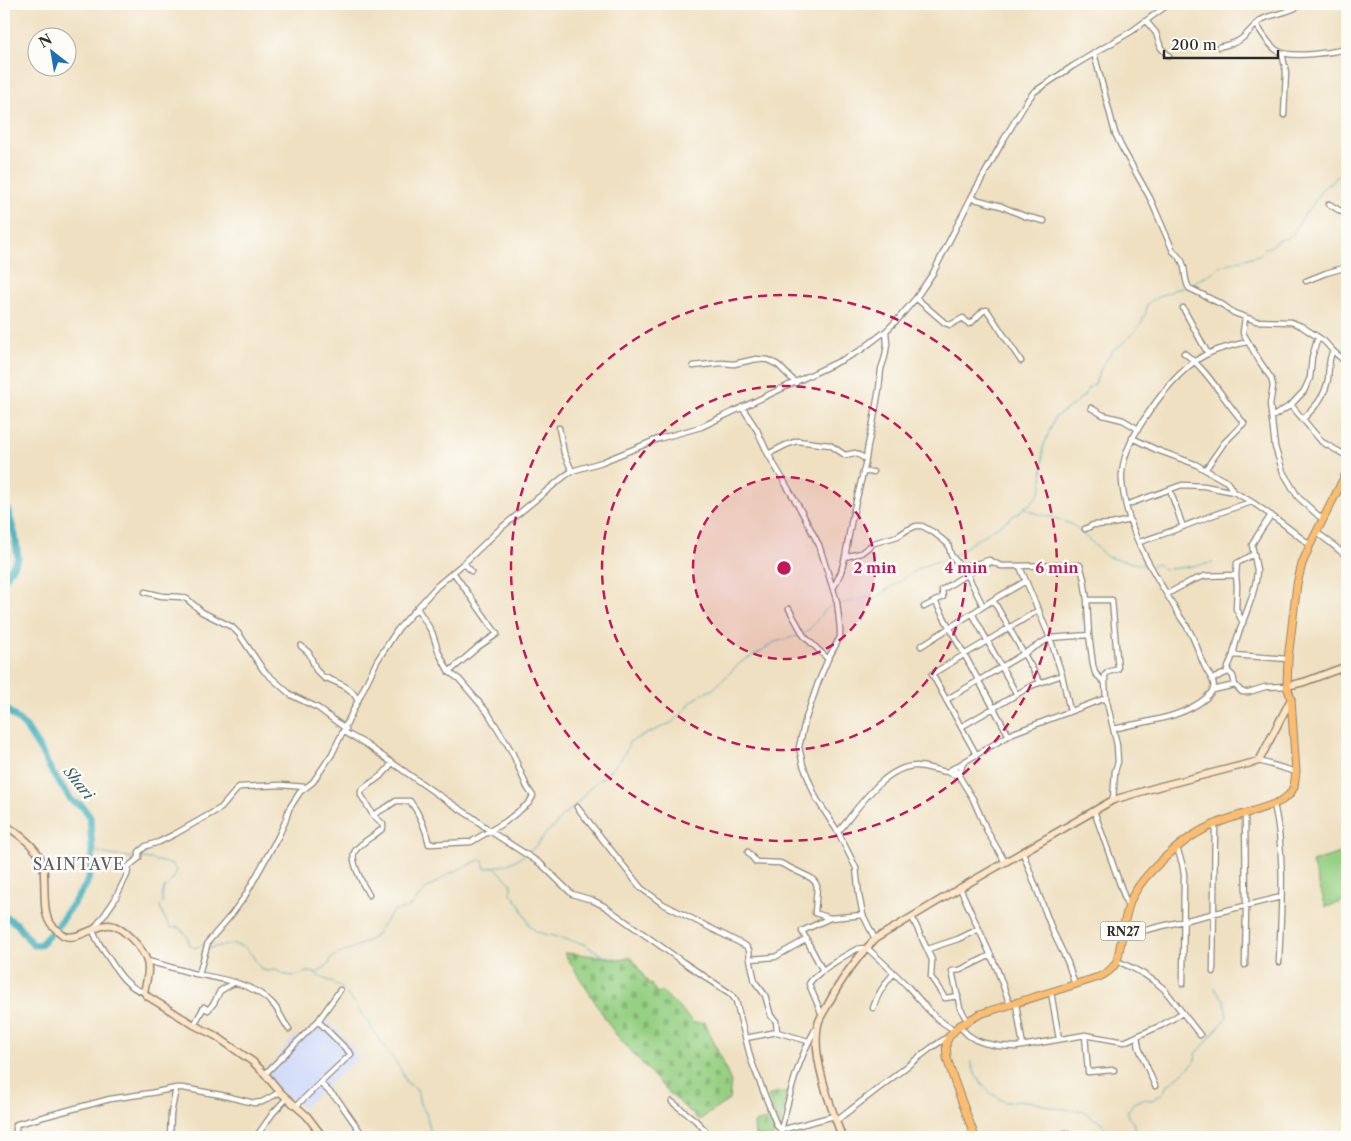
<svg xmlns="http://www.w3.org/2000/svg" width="1351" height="1141" font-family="'Libre Caslon Text',serif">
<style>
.built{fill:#d0daf9}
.grass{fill:#96d083;stroke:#607e57}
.cemetery{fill:url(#cemetery-stones);stroke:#607e57}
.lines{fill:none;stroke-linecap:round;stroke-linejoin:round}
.stream{stroke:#3eadbb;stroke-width:1}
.river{stroke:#3eadbb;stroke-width:7}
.street-casing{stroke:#8d8676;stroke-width:7}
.secondary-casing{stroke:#8d8676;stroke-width:9}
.primary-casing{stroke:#8d8676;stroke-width:9}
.street{stroke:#fff;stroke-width:4.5}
.secondary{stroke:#fee5c5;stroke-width:6}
.primary{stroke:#fcbd6f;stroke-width:7}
.ring{fill:none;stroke:#c2185b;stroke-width:2.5;stroke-dasharray:9 6}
.labels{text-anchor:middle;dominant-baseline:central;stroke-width:5;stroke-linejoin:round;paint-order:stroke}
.shield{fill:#fdfcf7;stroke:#6a6a68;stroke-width:1}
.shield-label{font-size:12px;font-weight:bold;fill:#2b2b2b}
.water-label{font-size:15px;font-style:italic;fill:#335f65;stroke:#fdfcf7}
.quarter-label{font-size:16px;letter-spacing:1px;fill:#5b586a;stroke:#fdfcf7}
.centre{fill:#c2185b;stroke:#fdfcf7;stroke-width:2.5}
.ring-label{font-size:15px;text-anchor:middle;font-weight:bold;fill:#c2185b;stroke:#fdfcf7;stroke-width:5;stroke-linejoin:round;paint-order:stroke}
</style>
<defs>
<pattern id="cemetery-stones" width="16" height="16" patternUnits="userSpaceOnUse" patternTransform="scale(1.25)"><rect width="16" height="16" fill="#96d083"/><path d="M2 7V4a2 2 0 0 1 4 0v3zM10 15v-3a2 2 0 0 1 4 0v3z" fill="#81b371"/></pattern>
</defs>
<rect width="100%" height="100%" fill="#fdfcf7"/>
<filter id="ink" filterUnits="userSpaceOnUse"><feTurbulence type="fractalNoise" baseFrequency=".02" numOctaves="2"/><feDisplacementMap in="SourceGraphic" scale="10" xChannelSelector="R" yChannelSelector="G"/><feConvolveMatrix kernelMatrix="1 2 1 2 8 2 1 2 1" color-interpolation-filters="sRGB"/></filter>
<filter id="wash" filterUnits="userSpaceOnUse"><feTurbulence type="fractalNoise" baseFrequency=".0096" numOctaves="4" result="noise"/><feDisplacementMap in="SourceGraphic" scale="20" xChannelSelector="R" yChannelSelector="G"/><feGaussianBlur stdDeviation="1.12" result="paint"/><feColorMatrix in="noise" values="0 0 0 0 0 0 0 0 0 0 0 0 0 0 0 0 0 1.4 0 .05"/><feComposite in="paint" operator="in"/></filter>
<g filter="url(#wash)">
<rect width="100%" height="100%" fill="#efe0c1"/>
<path class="built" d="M 324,1018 L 341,1034 L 359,1057 L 303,1108 L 278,1089 L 265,1073 L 295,1036 L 299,1038 Z"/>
<path class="grass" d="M 1347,851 L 1347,900 L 1326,907 L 1312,862 Z"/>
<path class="cemetery" d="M 564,953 L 609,957 L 621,960 L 631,957 L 649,984 L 651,984 L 657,993 L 662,991 L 694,1023 L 705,1022 L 731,1082 L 729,1100 L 699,1120 L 666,1090 L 614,1032 Z
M 778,1092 L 787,1092 L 781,1124 L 778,1125 L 768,1096 Z
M 772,1119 L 775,1125 L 773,1137 L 755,1136 L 754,1123 Z"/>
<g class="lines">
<path class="stream" d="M 1190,285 L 1218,269 L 1223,265 L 1259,255 L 1263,251 L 1264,248 L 1271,247 L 1277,240 L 1288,238 L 1292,235 L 1305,213 L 1311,208 L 1322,189 L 1347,169
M 1025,507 L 1032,512 L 1061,520 L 1073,525 L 1107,557 L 1147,566
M 1152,565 L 1158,564 L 1164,570 L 1213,563
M 92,851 L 111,855 L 136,858
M 528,852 L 535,847 L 548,831 L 554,827 L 562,816 L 575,806 L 586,792 L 598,780 L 603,778 L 621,759 L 627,749 L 629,742 L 671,723 L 684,712 L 691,702 L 703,694 L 713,689 L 740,663 L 746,659 L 758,653 L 775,642 L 801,635 L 809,630 L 826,609 L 830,607 L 862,598 L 875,597 L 880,595 L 917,569 L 931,563 L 951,558 L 973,542 L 1011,518 L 1032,502 L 1039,494 L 1042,486 L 1043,448 L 1055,417 L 1073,405 L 1078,400 L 1084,396 L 1088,388 L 1095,384 L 1101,368 L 1113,350 L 1121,345 L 1140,326 L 1146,312 L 1147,305 L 1151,301 L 1164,294 L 1171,292 L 1173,290 L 1186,287
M 140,858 L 152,859 L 154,861 L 158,861 L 173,865 L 176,870 L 173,879 L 164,888 L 162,896 L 163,903 L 160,906 L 164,917 L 171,928 L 178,927 L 187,935 L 190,945 L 194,948 L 203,945 L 206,946
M 495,867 L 511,884 L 511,893 L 520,905 L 530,926 L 537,932 L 584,944 L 605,957 L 619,960
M 209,948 L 233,944 L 244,947 L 252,955 L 261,969 L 266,971 L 276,970 L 285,975 L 295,976 L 308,972 L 318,973 L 329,964 L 331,959 L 335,956 L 368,941 L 376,935 L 392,912 L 407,908 L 413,904 L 426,889 L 449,874 L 479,860 L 481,860 L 483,861 L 485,869 L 492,867 L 506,865 L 525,855
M 315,974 L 339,986 L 347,994 L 370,1024 L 371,1028 L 401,1070 L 406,1082 L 417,1089 L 420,1104 L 426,1113 L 432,1137
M 971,1062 L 976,1076 L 989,1092 L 1005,1102 L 1030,1101 L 1054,1108 L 1084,1111 L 1092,1118 L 1100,1121 L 1105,1128 L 1109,1130 L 1114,1137
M 1136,1137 L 1133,1122 L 1128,1117 L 1127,1112 L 1134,1103 L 1143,1099 L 1152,1100 L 1163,1093 L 1167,1086 L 1194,1063 L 1196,1054 L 1227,1017 L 1224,999 L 1214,988"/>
<path class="river" d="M 4,498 L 15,535 L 18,558 L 4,580
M 4,707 L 25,726 L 41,751 L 53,774 L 72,801 L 82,806 L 90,817 L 92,851 L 90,874 L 86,885 L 59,924 L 40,945 L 33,945 L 17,924 L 4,916"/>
</g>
</g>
<g filter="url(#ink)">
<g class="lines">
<g class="street-casing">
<path id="street" d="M 1146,21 L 1156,33 L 1161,48 L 1169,56
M 1256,24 C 1262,33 1269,46 1278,51 C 1291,59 1333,52 1347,49
M 1219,47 C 1225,45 1233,44 1238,41 C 1249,35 1254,23 1265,18 C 1277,13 1292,12 1302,4
M 1094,53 L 1115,133 L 1121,146 L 1150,198 L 1173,251 C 1177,255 1182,259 1183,264 C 1186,272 1184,280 1189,288 L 1223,305 L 1234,313 L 1256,321 L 1291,322 L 1301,326 L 1324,341 L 1333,351 L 1347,363
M 1282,53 L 1286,72 L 1284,115
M 971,198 L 1001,206 L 1024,216 L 1044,221
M 1329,204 L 1347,215
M 1306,281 L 1326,273 L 1347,267
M 916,298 L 945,323 L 950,325 L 963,318 L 969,324 L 971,323 L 983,311 L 987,310 L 1021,361
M 1183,308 L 1208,354
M 1245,317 L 1243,333 L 1260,362 L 1271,378 L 1273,386 L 1270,404 L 1275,447 L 1283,472 L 1298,497 L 1323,520
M 1184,353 C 1207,369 1225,402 1244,423 L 1224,443 L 1205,470
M 693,366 L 721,363 L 734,364 L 756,359 L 768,360 L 778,365 L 796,383
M 1291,405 L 1322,442 L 1347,456
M 742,407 L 757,430 L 768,454 L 799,507 L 819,545 L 833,589
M 1091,408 L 1103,415 L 1123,420 L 1138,429
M 1272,417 L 1291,405 L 1304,391 L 1310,378 L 1312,357 L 1318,337
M 1303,419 C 1315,407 1325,397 1328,379 C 1329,369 1328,359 1333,351
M 559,428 L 564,453 L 572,471
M 1132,438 L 1157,450 L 1195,464 L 1227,482 L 1234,492 L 1252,502 L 1282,523 L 1310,545
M 768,454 L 786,445 L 797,441 L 830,445 L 845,455 L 855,453 L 866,459
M 863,472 L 873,472
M 1170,490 L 1183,527
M 1126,505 L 1182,485 L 1204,486 L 1234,492
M 1271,515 C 1265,525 1256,536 1252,545 L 1257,570 L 1256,581 L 1252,597 L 1237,638 L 1233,655 L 1227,670 L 1233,676 L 1235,685 L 1242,692 L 1249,692 L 1265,687 L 1287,686
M 1085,529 L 1093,525 L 1112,524 L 1130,520
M 1317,533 C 1328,540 1337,548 1347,557
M 1139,542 C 1177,531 1213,513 1252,502
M 1342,552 L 1347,546
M 845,557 L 861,553 L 874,543 L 898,536 L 907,530 L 916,526 L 922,526 L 933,532 L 948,544 L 951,555 L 960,566 L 962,566 L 976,564 L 989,560 L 1001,566 L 1080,565 L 1084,579 L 1087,600 L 1089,635 L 1093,665 L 1095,673 L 1105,683 L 1106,698 L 1117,745 L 1118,762 L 1115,771 L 1113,800
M 464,563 L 471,571
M 962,566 L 967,574 L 983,606
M 1020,567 L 1050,638 L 1062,675 L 1070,711
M 1236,575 L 1237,586 L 1236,609 L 1243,623
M 145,592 L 162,596 L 181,597 L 187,599 L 202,612 L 232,627 L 239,634 L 264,671 L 291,695 L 318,708 L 346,729
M 1167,594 L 1191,581 L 1205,576 L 1236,575 L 1237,563 L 1254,554
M 993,600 L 1040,682
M 1087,600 L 1112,600 L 1118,669 L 1108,672 L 1105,675 L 1105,683
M 935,601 L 1009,736
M 924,607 L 943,597 L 942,590 L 967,574 L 991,562
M 789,609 L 804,636 L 828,659
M 972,613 L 1017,695
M 301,646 L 309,653 L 316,670 L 325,679 L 327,678 C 341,685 351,686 358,701
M 921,646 L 993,600 L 1026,581
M 1233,655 L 1288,659
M 449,672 L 478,647 L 497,634 L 453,572
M 1212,679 L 1228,672
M 1213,690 L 1235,685
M 946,700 L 1050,638 L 1089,635
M 961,727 L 1031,686 L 1062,675
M 1114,729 C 1144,721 1181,719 1206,698 C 1208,695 1212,693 1213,689 C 1216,682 1209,675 1206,669 C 1200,657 1197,645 1191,634 C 1188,627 1183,621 1179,615 C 1156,575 1132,542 1124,496 C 1123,489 1121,481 1122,473 C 1124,450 1136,431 1149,412 C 1164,390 1183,366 1207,354 C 1220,348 1234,345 1247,342
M 344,732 L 364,743 L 434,792 L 475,819 L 490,831 L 541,864 L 572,894 L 592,900 L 604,906 L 683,962 L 731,994 L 736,1001 L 751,1060 L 777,1126 L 781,1130 L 834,1116
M 976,754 L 932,674 L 1039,610
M 1259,761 L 1296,772
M 954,768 L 973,799 L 987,831 L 1005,862
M 947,772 L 959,776 L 963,763
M 1274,804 C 1286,856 1281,910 1279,962
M 577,807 L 641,888 L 663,904 L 746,946 L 749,950 L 750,959
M 1094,811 L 1128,907
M 373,815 L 387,807 L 396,801 L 410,801 C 419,813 426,830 429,844 L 471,842 L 505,822 L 529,803 L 533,796 L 527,787 L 512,752 L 488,713 L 459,679 L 449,672 L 439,653 L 432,632 L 417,608
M 838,832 C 857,810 884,766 916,766 C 927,766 937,771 947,772 L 1013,733 L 1106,698
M 1177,848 L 1182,863 L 1184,874 L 1183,984
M 748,852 L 756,862 L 780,863 L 811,878 L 815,882 L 817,886 L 815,913 L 830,918 L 863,915
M 1023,853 L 1053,932 L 1068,963 L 1075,985
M 960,888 L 997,969 L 1010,1005
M 369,895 C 364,887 349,859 355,851 C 361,842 375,836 383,828 L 383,824 L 373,815 L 361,795 L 361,791 C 372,780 384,778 392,762
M 912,917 L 932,960 L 931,977 L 945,998 L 958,996
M 1123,933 L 1142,931 L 1281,897
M 875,939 L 863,915 L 859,895 L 856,868 L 838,832 L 816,798 L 812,788 L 803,765 L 799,747 L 805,721 L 818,683 L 828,659 L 840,637 L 840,629 L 837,602 L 833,589 L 841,572 L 845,557 L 852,518 L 865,465 L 868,445 L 873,423 L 879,389 L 881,369 L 885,357 L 887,344 L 886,331
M 928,949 L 958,939 L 979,929
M 147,961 C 164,965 180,970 196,974 C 222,979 252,983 272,1003 C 279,1010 282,1020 289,1029
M 1117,961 C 1134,968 1150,976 1164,989 L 1200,1035
M 1245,965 L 1246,906 L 1245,814
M 823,971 L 802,931 L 830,918
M 1213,972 L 1215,824
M 199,974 L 208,942 L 232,914 L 245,896 L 278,837 L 285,822 L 289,809 L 300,792 L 313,782 L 332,754 L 377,661 L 398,629 L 437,586 L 464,563 L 501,528 L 566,475 L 572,471 L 602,462 L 658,439 L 701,427 L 844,359 L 861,350 L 886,331 L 899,318 L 916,298 L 933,273 L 971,198 L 1004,139 L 1027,101 L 1034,92 L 1073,66 L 1132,31 L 1169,4
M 144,992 C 127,988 117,971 108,957 C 102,948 96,941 93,930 L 105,914 L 114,901 L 127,875 L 129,866 L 139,858 L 139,852 L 146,846 L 159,842 L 175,834 L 221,808 L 239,787 L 281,785 L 305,787
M 1051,992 L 1059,1039
M 1016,1004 L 1023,1046
M 873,1008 C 877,995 885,983 894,973
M 822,1015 L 809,984 C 814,974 844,956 855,950 C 858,948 863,948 867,948 C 881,961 896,974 909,988 C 925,1005 933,1019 955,1030
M 967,1020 L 960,1008 L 952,971 L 960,970 L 991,955
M 194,1025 L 204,1007 L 208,1010 L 214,1003 L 220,991 L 235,982
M 959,1026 L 968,1035 L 976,1040 L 984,1043 L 999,1046 L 1016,1047 L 1085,1035 L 1124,1042 L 1162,1025 L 1182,1013
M 777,1032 L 776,1021 L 771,1016 L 765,995 L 755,982 L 750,959 L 775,957 L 807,939
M 1085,1035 L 1088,1072 L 1114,1070
M 1137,1036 L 1139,1048 L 1155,1086
M 746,1038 L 777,1032 L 808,1041
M 265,1074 L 318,1021 L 340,990
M 320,1083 L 338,1100 L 364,1137
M 672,1102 L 695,1120 L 712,1137
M 296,1106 L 351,1054 L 318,1021
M 836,1121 L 931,1048 L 949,1036
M 13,1137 L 16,1133 L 16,1125 L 17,1124 L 110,1099 L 151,1093 L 176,1088 L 183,1088 L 221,1095 L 254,1103 L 262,1102 L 280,1092
M 170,1137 L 171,1114 L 176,1088
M 256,1137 L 273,1113 L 287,1098
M 739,1137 L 749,1136 L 756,1137
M 781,1137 L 781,1130 C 790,1094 797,1061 816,1028
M 1065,1137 L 1066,1133"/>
</g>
<g class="secondary-casing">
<path id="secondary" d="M 1287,686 L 1304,682 L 1347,666
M 4,824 C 18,834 34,844 42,861 C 44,865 44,871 44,876 C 45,887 43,912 49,921 C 52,926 59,932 63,935 C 74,942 95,926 107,925 C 120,923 144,949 147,962 C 150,971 146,982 144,992 L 147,996 L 194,1025 L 216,1036 L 253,1062 L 265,1074 L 280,1092 L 307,1116 L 323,1137
M 842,1137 C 831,1107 811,1057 818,1025 C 819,1019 823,1013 826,1008 C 839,982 855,959 875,939 L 960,888 L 1113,800 L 1161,786 L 1259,761 L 1291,699"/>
</g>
<g class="primary-casing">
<path id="primary" d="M 975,1137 L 955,1083 L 947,1058 L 946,1043 L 950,1035 L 959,1026 L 980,1014 L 1099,977 C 1107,973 1112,970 1117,961 C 1122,942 1123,921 1130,902 C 1141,874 1186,836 1213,825 C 1235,815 1259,811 1281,801 L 1289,795 L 1294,787 L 1296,772 L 1291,699 L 1287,686 L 1288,659 L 1297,584 L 1302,564 L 1310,545 L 1347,472"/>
</g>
<use href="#street" class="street"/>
<use href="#secondary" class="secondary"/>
<use href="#primary" class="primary"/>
</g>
</g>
<circle cx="784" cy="568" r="91" fill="#c2185b" fill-opacity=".12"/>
<g class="ring">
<circle cx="784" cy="568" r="91"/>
<circle cx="784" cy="568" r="182"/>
<circle cx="784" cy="568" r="273"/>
</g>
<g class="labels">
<rect class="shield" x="1100.5" y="921.5" width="45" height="19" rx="4"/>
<g class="shield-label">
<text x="1123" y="931">RN27</text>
</g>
<g class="water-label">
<text transform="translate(79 783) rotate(51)">Shari</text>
</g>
<g class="quarter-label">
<text x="79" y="864">SAINTAVE</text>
</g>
</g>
<circle cx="784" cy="568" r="8" class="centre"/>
<g class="ring-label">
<text x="875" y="573">2 min</text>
<text x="966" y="573">4 min</text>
<text x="1057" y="573">6 min</text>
</g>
<rect width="1351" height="1141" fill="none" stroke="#fdfcf7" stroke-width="20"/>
<g transform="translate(52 52) rotate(329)"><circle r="24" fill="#fdfcf7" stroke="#a9a8a5"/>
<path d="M0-4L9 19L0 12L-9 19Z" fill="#1f6fb2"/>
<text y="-8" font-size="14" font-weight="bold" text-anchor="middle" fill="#2b2b2b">N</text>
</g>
<path d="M1164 50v8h114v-8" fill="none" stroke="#2b2b2b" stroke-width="2.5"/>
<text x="1171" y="50" font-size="15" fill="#2b2b2b" stroke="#fdfcf7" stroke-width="4" paint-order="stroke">200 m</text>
</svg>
